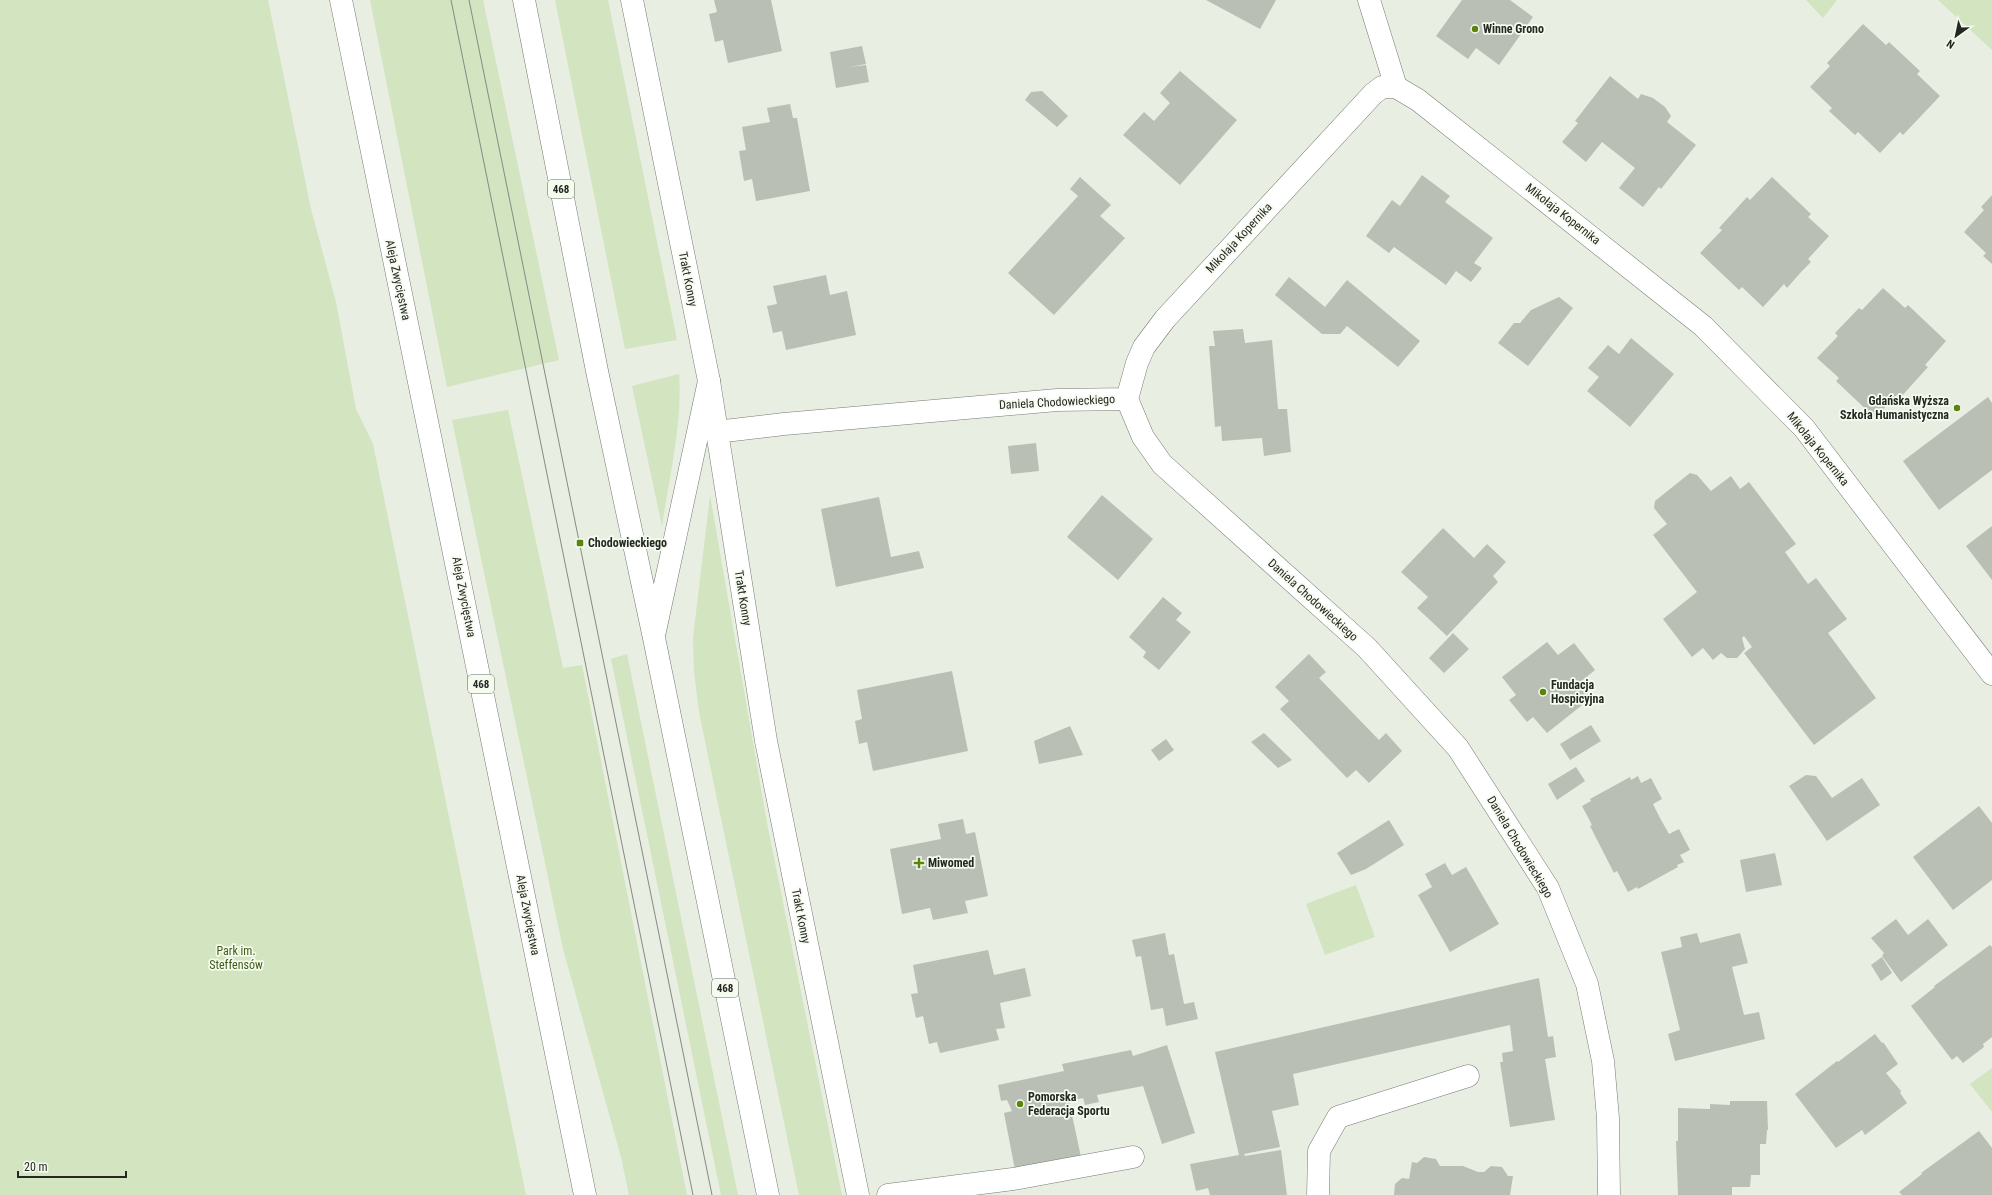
<svg xmlns="http://www.w3.org/2000/svg" width="1992" height="1195" font-family="'Roboto Condensed',sans-serif">
<style>
.green{fill:#d2e4c0}
.building{fill:#b9bfb4}
.lines{fill:none;stroke-linecap:round;stroke-linejoin:round}
.minor-casing{stroke:#767b71;stroke-width:23}
.major-casing{stroke:#767b71;stroke-width:23}
.minor{stroke:#fff;stroke-width:22}
.major{stroke:#fff;stroke-width:22}
.tram{stroke:#868a82;stroke-width:1}
.poi-dot{fill:#5a840c;stroke:#f5fbef;stroke-width:1.5}
.labels{text-anchor:middle;dominant-baseline:central;stroke-width:3.5;stroke-linejoin:round;paint-order:stroke}
.shield{fill:#f5fbef;stroke:#636760;stroke-width:1}
.shield-label{font-size:11px;font-weight:bold;fill:#252723}
.poi-label{font-size:12px;font-weight:bold;fill:#252723;stroke:#f5fbef;text-anchor:start}
.street-label{font-size:12px;fill:#252723;stroke:#f5fbef}
.park-label{font-size:12px;fill:#425d17;stroke:#f5fbef}
</style>
<rect width="100%" height="100%" fill="#e8eee2"/>
<path class="green" d="M 0,0 L 268,0 L 311,209 L 336,302 L 356,409 L 373,444 L 526,1195 L 0,1195 Z
M 370,0 L 483,0 L 559,360 L 447,387 Z
M 555,0 L 608,0 L 677,340 L 625,349 Z
M 1806,0 L 1837,0 L 1823,18 Z
M 1938,0 L 1992,0 L 1992,50 Z
M 679,374 C 683,421 669,478 662,526 L 632,386 Z
M 508,410 L 563,668 L 582,665 L 687,1195 L 629,1195 L 621,1157 L 563,949 L 452,420 Z
M 710,495 L 767,823 L 842,1195 L 799,1195 L 699,712 L 694,672 L 693,638 Z
M 627,654 L 738,1195 L 721,1195 L 611,659 Z
M 1356,885 L 1375,937 L 1325,955 L 1306,904 Z
M 1992,1068 L 1992,1112 L 1970,1084 Z"/>
<path class="building" d="M 714,0 L 771,0 L 782,51 L 728,63 L 723,40 L 715,42 L 709,14 L 717,12 Z
M 1206,0 L 1276,0 L 1260,29 Z
M 1462,0 L 1510,0 L 1533,17 L 1499,65 L 1476,48 L 1468,59 L 1436,36 Z
M 1863,24 L 1886,45 L 1889,42 L 1920,71 L 1917,74 L 1940,96 L 1903,135 L 1900,132 L 1880,153 L 1858,132 L 1855,135 L 1829,111 L 1832,108 L 1810,87 L 1830,66 L 1827,63 Z
M 862,46 L 866,64 L 849,67 L 866,65 L 869,82 L 836,88 L 830,52 Z
M 1180,71 L 1237,120 L 1180,185 L 1123,135 L 1144,112 L 1154,121 L 1170,103 L 1160,93 Z
M 1610,76 L 1638,99 L 1641,94 L 1653,98 L 1665,107 L 1671,116 L 1667,122 L 1696,145 L 1661,189 L 1659,187 L 1643,207 L 1619,188 L 1635,168 L 1602,142 L 1586,162 L 1562,142 L 1578,123 L 1575,121 Z
M 1042,91 L 1068,116 L 1057,127 L 1025,100 L 1031,92 Z
M 790,104 L 793,118 L 797,118 L 810,191 L 756,201 L 752,179 L 744,181 L 739,151 L 746,150 L 742,127 L 770,122 L 767,108 Z
M 1422,175 L 1450,196 L 1445,202 L 1493,238 L 1474,263 L 1482,268 L 1471,282 L 1456,271 L 1446,285 L 1394,247 L 1389,253 L 1366,236 L 1392,200 L 1400,206 Z
M 1080,177 L 1111,205 L 1100,216 L 1125,238 L 1054,315 L 1008,273 L 1078,196 L 1070,189 Z
M 1772,177 L 1811,214 L 1808,217 L 1829,236 L 1808,259 L 1811,262 L 1802,271 L 1787,288 L 1784,284 L 1763,307 L 1742,287 L 1739,290 L 1700,253 L 1722,230 L 1719,228 L 1747,197 L 1750,200 Z
M 1992,195 L 1992,264 L 1983,256 L 1986,253 L 1964,232 L 1984,210 L 1981,207 Z
M 826,275 L 830,295 L 847,291 L 856,335 L 786,350 L 782,331 L 773,333 L 767,306 L 777,304 L 773,286 Z
M 1289,277 L 1325,307 L 1347,280 L 1420,341 L 1398,367 L 1347,326 L 1340,334 L 1322,334 L 1275,295 Z
M 1883,288 L 1905,308 L 1908,305 L 1946,341 L 1925,365 L 1928,367 L 1900,398 L 1897,395 L 1875,418 L 1836,381 L 1839,378 L 1817,358 L 1838,336 L 1835,333 L 1859,308 L 1862,310 Z
M 1559,297 L 1573,308 L 1528,366 L 1498,343 L 1514,323 L 1520,323 L 1531,310 Z
M 1243,329 L 1245,343 L 1272,340 L 1278,409 L 1287,409 L 1291,452 L 1264,456 L 1262,438 L 1222,441 L 1221,426 L 1215,427 L 1209,346 L 1215,346 L 1213,331 Z
M 1631,338 L 1674,374 L 1630,427 L 1587,391 L 1599,377 L 1588,368 L 1608,345 L 1619,354 Z
M 1988,397 L 1992,403 L 1992,470 L 1939,510 L 1903,461 Z
M 1036,443 L 1039,471 L 1011,474 L 1008,446 Z
M 1690,473 L 1697,475 L 1711,491 L 1731,476 L 1740,489 L 1749,482 L 1796,544 L 1785,552 L 1808,584 L 1816,578 L 1847,619 L 1828,633 L 1876,698 L 1814,745 L 1744,653 L 1752,647 L 1744,636 L 1742,638 L 1745,649 L 1737,658 L 1727,658 L 1721,653 L 1713,660 L 1703,648 L 1692,657 L 1663,619 L 1697,592 L 1653,535 L 1667,524 L 1654,508 L 1655,501 Z
M 1102,495 L 1153,539 L 1118,580 L 1067,537 Z
M 879,497 L 891,557 L 919,551 L 924,568 L 836,587 L 821,509 Z
M 1992,526 L 1992,580 L 1966,546 Z
M 1443,528 L 1474,558 L 1487,544 L 1506,562 L 1493,576 L 1498,582 L 1447,636 L 1417,608 L 1428,597 L 1401,572 Z
M 1163,597 L 1182,613 L 1176,620 L 1191,632 L 1159,670 L 1143,657 L 1146,652 L 1129,637 Z
M 1453,633 L 1469,649 L 1444,673 L 1429,658 Z
M 1547,642 L 1558,655 L 1574,643 L 1595,670 L 1579,683 L 1591,698 L 1547,733 L 1533,717 L 1527,722 L 1509,700 L 1516,695 L 1502,677 Z
M 1309,654 L 1326,672 L 1319,678 L 1379,740 L 1386,733 L 1402,751 L 1369,783 L 1356,770 L 1347,778 L 1280,709 L 1289,701 L 1275,687 Z
M 952,671 L 968,751 L 873,771 L 867,742 L 859,744 L 855,721 L 862,719 L 857,690 Z
M 1591,725 L 1601,741 L 1570,760 L 1560,744 Z
M 1070,726 L 1083,755 L 1039,764 L 1034,741 Z
M 1264,733 L 1292,760 L 1278,768 L 1251,742 Z
M 1166,739 L 1174,750 L 1159,761 L 1151,750 Z
M 1576,767 L 1585,781 L 1557,800 L 1548,784 Z
M 1806,775 L 1816,776 L 1832,798 L 1862,778 L 1880,805 L 1827,841 L 1789,786 Z
M 1638,776 L 1641,783 L 1651,778 L 1662,799 L 1653,804 L 1660,818 L 1669,834 L 1679,829 L 1690,850 L 1680,855 L 1684,862 L 1677,865 L 1678,867 L 1638,889 L 1637,887 L 1628,892 L 1617,871 L 1614,873 L 1590,826 L 1592,825 L 1582,806 L 1591,801 L 1590,799 L 1630,777 L 1631,780 Z
M 1979,806 L 1992,823 L 1992,880 L 1953,910 L 1913,857 Z
M 963,819 L 966,834 L 975,832 L 988,896 L 965,901 L 968,913 L 933,920 L 930,908 L 902,914 L 890,849 L 941,839 L 938,824 Z
M 1389,820 L 1404,845 L 1366,869 L 1351,875 L 1337,853 Z
M 1775,853 L 1782,885 L 1746,892 L 1740,860 Z
M 1445,863 L 1452,875 L 1466,867 L 1499,924 L 1450,952 L 1418,895 L 1432,887 L 1425,874 Z
M 1896,919 L 1908,935 L 1928,919 L 1948,945 L 1901,982 L 1882,956 L 1884,953 L 1871,938 Z
M 1165,933 L 1169,955 L 1174,954 L 1184,1004 L 1194,1002 L 1198,1019 L 1166,1026 L 1163,1008 L 1151,1010 L 1141,956 L 1136,957 L 1132,940 Z
M 1697,933 L 1700,943 L 1740,933 L 1748,963 L 1732,967 L 1744,1015 L 1759,1012 L 1765,1039 L 1675,1061 L 1668,1034 L 1680,1030 L 1661,952 L 1682,947 L 1680,937 Z
M 1990,945 L 1992,947 L 1992,1037 L 1983,1044 L 1984,1047 L 1963,1063 L 1957,1056 L 1952,1060 L 1911,1006 L 1935,987 L 1934,986 Z
M 988,950 L 994,975 L 1025,968 L 1031,996 L 1000,1003 L 1005,1028 L 996,1029 L 999,1040 L 940,1053 L 937,1042 L 929,1044 L 923,1016 L 916,1018 L 911,994 L 918,993 L 913,965 Z
M 1882,957 L 1892,973 L 1881,981 L 1871,965 Z
M 1539,978 L 1548,1037 L 1553,1036 L 1556,1057 L 1545,1059 L 1555,1120 L 1510,1127 L 1500,1062 L 1503,1062 L 1502,1053 L 1513,1051 L 1510,1025 L 1293,1074 L 1299,1105 L 1272,1111 L 1280,1147 L 1244,1154 L 1245,1156 L 1281,1150 L 1287,1195 L 1210,1195 L 1208,1188 L 1196,1191 L 1190,1164 L 1239,1155 L 1215,1052 Z
M 1875,1034 L 1882,1043 L 1883,1042 L 1898,1064 L 1886,1073 L 1901,1091 L 1900,1093 L 1907,1103 L 1865,1135 L 1862,1130 L 1836,1148 L 1795,1094 L 1837,1061 L 1838,1062 Z
M 1167,1045 L 1195,1133 L 1162,1144 L 1143,1086 L 1097,1095 L 1099,1102 L 1085,1105 L 1083,1098 L 1069,1101 L 1081,1157 L 1015,1170 L 1004,1113 L 1012,1111 L 1007,1100 L 1001,1101 L 998,1085 L 1064,1071 L 1062,1064 L 1131,1050 L 1133,1056 Z
M 1730,1101 L 1767,1101 L 1768,1130 L 1767,1130 L 1766,1144 L 1760,1144 L 1760,1175 L 1751,1175 L 1750,1187 L 1732,1187 L 1732,1195 L 1678,1195 L 1676,1141 L 1678,1141 L 1678,1108 L 1710,1109 L 1710,1104 L 1730,1105 Z
M 1979,1131 L 1992,1148 L 1992,1195 L 1902,1195 L 1899,1192 L 1922,1174 L 1921,1173 Z
M 1424,1157 L 1436,1159 L 1440,1166 L 1463,1166 L 1478,1172 L 1484,1172 L 1491,1166 L 1502,1167 L 1508,1176 L 1513,1176 L 1510,1195 L 1394,1195 L 1395,1184 L 1402,1178 L 1409,1179 L 1412,1162 L 1417,1163 Z"/>
<g class="lines">
<g class="minor-casing">
<path id="minor" d="M 632,0 L 709,381 L 766,741 L 858,1195
M 1369,0 L 1396,87
M 1127,399 L 1137,363 L 1144,347 L 1165,319 L 1373,94 L 1382,87 L 1396,87 L 1418,100 L 1703,326 L 1804,428 L 1992,674
M 716,432 L 784,424 L 1057,400 L 1127,399 L 1143,437 L 1162,464 L 1367,648 L 1458,748 L 1548,888 L 1587,984 L 1603,1061 L 1608,1118 L 1609,1195
M 888,1195 L 1013,1179 L 1133,1157
M 1318,1195 L 1319,1151 L 1338,1117 L 1468,1076"/>
</g>
<g class="major-casing">
<path id="major" d="M 341,0 L 585,1195
M 524,0 L 597,371 L 654,638 L 768,1195
M 655,631 L 709,381"/>
</g>
<use href="#minor" class="minor"/>
<use href="#major" class="major"/>
<path class="tram" d="M 451,0 L 693,1195
M 469,0 L 712,1195"/>
</g>
<g class="poi-dot">
<circle cx="1475" cy="29" r="4"/>
<circle cx="1957" cy="408" r="4"/>
<rect x="576" y="539" width="8" height="8" rx="2"/>
<circle cx="1543" cy="692" r="4"/>
<path d="M917 857h4v4h4v4h-4v4h-4v-4h-4v-4h4z"/>
<circle cx="1020" cy="1104" r="4"/>
</g>
<g class="labels">
<g class="shield">
<rect x="548" y="180" width="26" height="18" rx="3"/>
<rect x="468" y="675" width="26" height="18" rx="3"/>
<rect x="712" y="979" width="26" height="18" rx="3"/>
</g>
<g class="shield-label">
<text x="561" y="189">468</text>
<text x="481" y="684">468</text>
<text x="725" y="988">468</text>
</g>
<g class="poi-label">
<text x="1483" y="29">Winne Grono</text>
<text x="1949" y="401" text-anchor="end">Gdańska Wyższa<tspan x="1949" dy="14">Szkoła Humanistyczna</tspan></text>
<text x="588" y="543">Chodowieckiego</text>
<text x="1551" y="685">Fundacja<tspan x="1551" dy="14">Hospicyjna</tspan></text>
<text x="928" y="863">Miwomed</text>
<text x="1028" y="1097">Pomorska<tspan x="1028" dy="14">Federacja Sportu</tspan></text>
</g>
<g class="street-label">
<text transform="translate(1563 214) rotate(38)">Mikołaja Kopernika</text>
<text transform="translate(1239 238) rotate(-47)">Mikołaja Kopernika</text>
<text transform="translate(688 279) rotate(79)">Trakt Konny</text>
<text transform="translate(398 280) rotate(78)">Aleja Zwycięstwa</text>
<text transform="translate(1057 402) rotate(-3)">Daniela Chodowieckiego</text>
<text transform="translate(1818 449) rotate(51)">Mikołaja Kopernika</text>
<text transform="translate(464 597) rotate(79)">Aleja Zwycięstwa</text>
<text transform="translate(743 598) rotate(81)">Trakt Konny</text>
<text transform="translate(1313 600) rotate(42)">Daniela Chodowieckiego</text>
<text transform="translate(1520 847) rotate(59)">Daniela Chodowieckiego</text>
<text transform="translate(528 915) rotate(79)">Aleja Zwycięstwa</text>
<text transform="translate(801 916) rotate(79)">Trakt Konny</text>
</g>
<g class="park-label">
<text x="236" y="951">Park im.<tspan x="236" dy="14">Steffensów</tspan></text>
</g>
</g>
<g transform="translate(1956 36) rotate(213)" stroke="#f5fbef" stroke-width="3" paint-order="stroke">
<path d="M0-3L7 15L0 10L-7 15Z" fill="#252723"/>
<text y="-6" font-size="11" font-weight="bold" text-anchor="middle" fill="#252723">N</text>
</g>
<path d="M18 1171v6h108v-6" fill="none" stroke="#252723" stroke-width="2"/>
<text x="24" y="1171" font-size="12" fill="#252723" stroke="#f5fbef" stroke-width="3" paint-order="stroke">20 m</text>
</svg>
